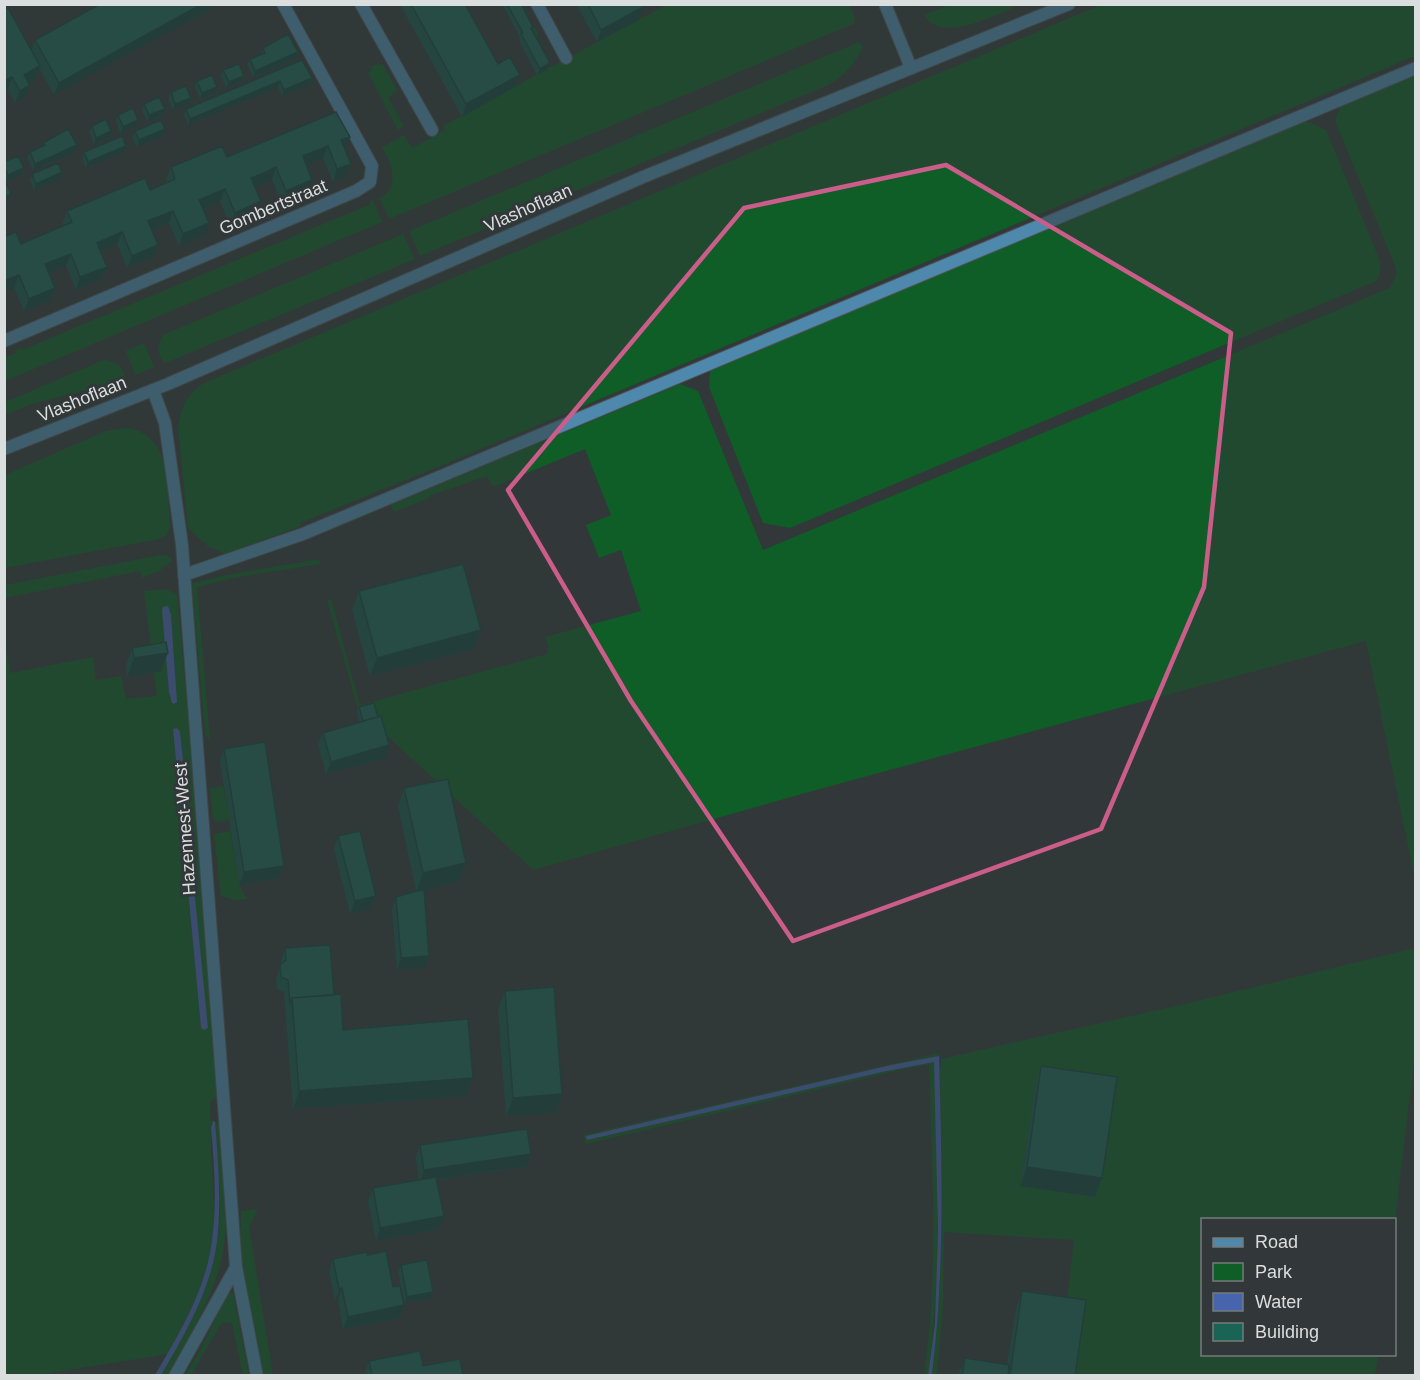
<svg xmlns="http://www.w3.org/2000/svg" width="1420" height="1380" font-family="Arial,sans-serif">
<style>
.green{fill:#0f5d27;fill-rule:evenodd}
.water{fill:#4765af}
.lines{fill:none;stroke-linecap:round;stroke-linejoin:round}
.service-casing{stroke:#505657;stroke-width:14}
.minor-casing{stroke:#505657;stroke-width:14}
.tertiary-casing{stroke:#505657;stroke-width:14}
.service{stroke:#4e89ad;stroke-width:12}
.minor{stroke:#4e89ad;stroke-width:12}
.tertiary{stroke:#4e89ad;stroke-width:12}
.wall{fill:#16564a}
.shaded-wall{fill:#12463c}
.building{fill:#1a6456;stroke:#12463c;stroke-width:1.5}
.marked{fill:none;stroke:#ca5d89;stroke-width:4.5;stroke-linejoin:round}
.labels{text-anchor:middle;dominant-baseline:central;stroke-width:6;stroke-linejoin:round;paint-order:stroke}
.street-label{font-size:18px;fill:#dadede;stroke:#323839}
</style>
<rect width="100%" height="100%" fill="#323839"/>
<path class="green" d="M 666,5 L 850,5 L 855,18 L 853,24 L 389,219 L 379,197 L 381,198 C 401,184 391,164 382,147 L 404,135 L 412,148 L 445,130 L 443,126 L 547,69 L 530,30 L 535,27 L 538,35 L 534,40 L 549,67 L 551,67 Z
M 948,5 L 948,4 L 1019,5 C 997,14 941,45 924,15 Z
M 1101,5 L 1415,5 L 1415,56 L 455,460 L 300,523 L 301,526 L 225,554 L 209,547 L 188,528 L 178,427 C 181,407 187,394 204,383 Z
M 859,42 L 863,47 C 854,65 845,75 828,85 L 420,256 L 409,231 Z
M 378,63 L 379,65 L 383,64 L 397,90 L 388,98 L 404,126 L 398,130 L 368,73 L 372,70 L 371,67 Z
M 1415,75 L 1415,880 L 1366,641 L 816,790 L 533,870 L 358,709 L 327,600 L 331,599 L 360,705 L 547,654 L 548,646 L 545,637 L 641,611 L 621,550 L 599,558 L 586,525 L 611,515 L 585,449 L 493,487 L 487,476 L 429,496 L 429,498 L 394,512 L 391,505 L 680,384 L 698,391 L 763,550 L 1390,288 L 1396,275 L 1396,268 L 1335,121 L 1340,106 Z
M 1306,121 L 1326,130 L 1380,261 L 1380,273 L 1376,281 L 790,528 L 763,523 L 709,387 L 710,371 Z
M 373,200 L 382,222 L 5,381 L 5,357 L 16,353 L 15,350 L 20,348 L 22,350 L 371,204 L 370,201 Z
M 403,234 L 415,259 L 165,363 C 156,355 158,344 163,335 Z
M 144,343 L 154,367 L 135,375 L 126,351 Z
M 104,360 C 116,361 122,367 126,378 L 112,384 L 31,404 L 5,415 L 5,402 Z
M 126,428 C 173,433 167,492 170,527 L 167,535 L 159,539 L 5,568 L 5,475 L 106,431 Z
M 161,555 L 168,556 L 173,560 L 159,571 L 142,578 L 140,571 L 5,598 L 5,585 Z
M 319,559 L 320,564 L 233,578 L 197,587 L 210,739 L 205,735 L 192,583 L 232,574 Z
M 165,589 L 177,594 L 202,874 L 218,1097 L 210,1101 L 210,1119 L 226,1128 C 226,1164 229,1202 225,1238 C 220,1287 192,1333 167,1375 L 161,1375 C 187,1331 212,1286 218,1234 C 222,1198 217,1159 215,1122 L 211,1123 C 210,1160 216,1197 213,1234 C 209,1277 188,1316 168,1354 L 37,1375 L 5,1375 L 4,638 L 11,673 L 93,657 L 96,680 L 121,676 L 126,699 L 157,696 L 144,591 ZM 163,607 L 171,615 L 175,670 L 169,692 ZM 180,732 L 190,824 L 184,842 L 177,762 L 173,736 ZM 186,868 L 192,869 L 207,1029 L 201,1028 Z
M 223,786 L 229,819 L 218,822 L 213,818 L 210,788 Z
M 230,831 L 239,885 L 247,899 L 234,900 L 221,896 L 214,834 Z
M 1415,948 L 1415,1052 L 1395,1221 L 1394,1220 L 1202,1220 L 1202,1354 L 1378,1355 L 1375,1375 L 1058,1375 L 1074,1240 L 944,1232 L 943,1307 L 937,1375 L 932,1375 C 945,1270 942,1163 939,1057 L 891,1065 L 586,1136 L 587,1140 L 882,1072 L 934,1062 C 938,1167 942,1272 928,1375 L 924,1375 C 939,1273 932,1168 929,1065 L 913,1067 L 586,1144 L 583,1135 L 939,1053 L 941,1071 L 941,1059 L 1189,1003 Z
M 258,1209 L 249,1227 L 273,1375 L 264,1375 L 243,1272 L 241,1255 L 241,1211 Z
M 228,1293 L 233,1293 L 249,1375 L 243,1375 L 232,1323 L 222,1322 L 191,1375 L 185,1376 L 202,1347 Z"/>
<path class="water" d="M 168,606 L 171,615 L 177,702 L 174,704 L 172,703 L 169,692 L 162,610 L 163,607 Z
M 177,728 L 180,732 L 190,824 L 190,839 L 187,843 L 184,842 L 173,729 Z
M 189,866 L 192,868 L 208,1028 L 204,1030 L 201,1028 L 186,868 Z
M 939,1056 C 942,1163 945,1269 932,1375 L 928,1375 L 935,1323 L 938,1229 L 934,1062 L 882,1072 L 587,1140 L 586,1136 L 891,1065 Z
M 213,1121 L 215,1122 C 218,1158 221,1196 218,1232 C 214,1284 187,1331 161,1375 L 155,1375 C 176,1339 198,1303 208,1262 C 218,1220 215,1171 211,1128 Z"/>
<g class="lines">
<g class="service-casing">
<path id="service" d="M 184,575 L 303,534 L 1416,68"/>
</g>
<g class="minor-casing">
<path id="minor" d="M 361,4 L 432,130
M 537,4 L 566,58
M 885,4 L 911,68
M 4,341 L 356,191 L 370,182 L 372,166 L 283,4
M 153,390 L 165,423 L 182,545 L 236,1267 L 257,1376
M 175,1376 L 236,1267"/>
</g>
<g class="tertiary-casing">
<path id="tertiary" d="M 4,449 L 168,384 L 643,177 L 1069,4"/>
</g>
<use href="#service" class="service"/>
<use href="#minor" class="minor"/>
<use href="#tertiary" class="tertiary"/>
</g>
<path class="wall" d="M 100,4 L 54,95 L 39,68 L 35,78 L 28,82 L 26,97 L 15,103 L 8,89 L 4,10 L 31,51 L 35,40 Z
M 400,4 L 465,4 L 498,64 L 515,87 L 462,117 Z
M 502,4 L 521,4 L 533,27 L 532,30 L 548,69 L 537,75 L 519,41 L 520,37 Z
M 576,4 L 642,4 L 639,20 L 597,42 Z
M 263,48 L 298,52 L 296,59 L 253,77 L 247,65 L 250,59 L 261,54 Z
M 302,60 L 312,78 L 310,85 L 282,96 L 278,87 L 188,125 L 184,115 L 186,109 Z
M 223,70 L 244,76 L 241,82 L 226,88 L 221,76 Z
M 197,81 L 217,87 L 215,93 L 200,99 L 195,87 Z
M 171,92 L 189,104 L 173,110 L 168,99 Z
M 144,104 L 162,115 L 147,122 L 142,110 Z
M 118,115 L 136,126 L 120,133 L 116,121 Z
M 92,126 L 111,131 L 109,138 L 94,144 L 89,132 Z
M 165,129 L 163,136 L 137,147 L 132,137 L 135,131 Z
M 350,137 L 345,149 L 346,176 L 333,182 L 323,158 L 310,163 L 306,165 L 308,192 L 282,203 L 272,180 L 259,185 L 255,187 L 256,214 L 230,225 L 220,202 L 203,209 L 205,235 L 179,246 L 169,223 L 152,230 L 154,257 L 127,268 L 117,244 L 105,250 L 100,252 L 107,267 L 102,279 L 76,290 L 66,266 L 49,273 L 55,288 L 51,300 L 24,311 L 14,288 L 21,244 L 64,226 L 63,223 L 67,211 L 150,190 L 167,183 L 166,180 L 171,167 Z
M 43,143 L 75,152 L 33,170 L 27,158 L 30,152 L 42,146 Z
M 84,152 L 124,152 L 86,168 L 82,159 Z
M 4,162 L 24,168 L 21,175 L 6,181 L 4,178 Z
M 62,172 L 60,179 L 34,190 L 30,180 L 32,174 Z
M 359,591 L 474,649 L 370,676 L 352,610 Z
M 132,648 L 161,671 L 127,677 L 126,666 Z
M 359,707 L 378,717 L 385,758 L 326,774 L 318,745 L 323,733 L 359,722 L 357,713 Z
M 224,749 L 284,866 L 279,878 L 239,885 L 220,761 Z
M 404,788 L 466,863 L 459,881 L 424,890 L 429,956 L 425,968 L 397,970 L 392,909 L 396,897 L 416,891 L 398,806 Z
M 338,836 L 376,896 L 372,908 L 350,914 L 334,849 Z
M 285,948 L 334,995 L 343,1030 L 473,1078 L 466,1096 L 293,1109 L 284,992 L 277,989 L 276,978 L 281,965 L 281,961 Z
M 505,991 L 562,1094 L 556,1113 L 506,1116 L 498,1009 Z
M 1041,1066 L 1095,1197 L 1020,1186 L 1035,1085 Z
M 420,1145 L 527,1166 L 437,1180 L 444,1216 L 439,1229 L 376,1241 L 368,1201 L 373,1188 L 419,1180 L 416,1157 Z
M 368,1255 L 393,1287 L 400,1318 L 343,1329 L 338,1300 L 335,1301 L 329,1271 L 333,1259 Z
M 401,1265 L 433,1292 L 431,1298 L 404,1303 L 398,1271 Z
M 1022,1291 L 1075,1376 L 962,1376 L 1007,1364 L 1016,1309 Z
M 965,1358 L 962,1376 L 958,1376 Z
M 369,1361 L 423,1366 L 463,1376 L 365,1376 L 365,1373 Z"/>
<path class="shaded-wall" d="M 202,4 L 220,4 L 54,95 L 59,83 Z
M 643,7 L 639,20 L 597,42 L 601,30 Z
M 298,52 L 296,59 L 253,77 L 255,71 Z
M 550,63 L 548,69 L 537,75 L 540,69 Z
M 40,66 L 35,78 L 20,87 L 24,75 Z
M 520,75 L 515,87 L 462,117 L 466,104 Z
M 244,76 L 241,82 L 226,88 L 229,82 Z
M 12,77 L 8,89 L 4,91 L 4,81 Z
M 312,78 L 310,85 L 282,96 L 284,90 Z
M 280,81 L 278,87 L 188,125 L 190,119 Z
M 30,85 L 26,97 L 15,103 L 20,91 Z
M 217,87 L 215,93 L 200,99 L 202,93 Z
M 191,98 L 189,104 L 173,110 L 175,104 Z
M 165,109 L 162,115 L 147,122 L 149,115 Z
M 138,120 L 136,126 L 120,133 L 123,127 Z
M 165,129 L 163,136 L 137,147 L 139,140 Z
M 111,131 L 109,138 L 94,144 L 96,138 Z
M 350,137 L 345,149 L 341,140 Z
M 77,145 L 75,152 L 33,170 L 35,164 Z
M 126,146 L 124,152 L 86,168 L 88,162 Z
M 328,146 L 323,158 L 298,169 L 303,156 Z
M 351,164 L 346,176 L 333,182 L 337,169 Z
M 276,167 L 272,180 L 247,190 L 251,178 Z
M 24,168 L 21,175 L 6,181 L 8,175 Z
M 62,172 L 60,179 L 34,190 L 36,184 Z
M 312,180 L 308,192 L 282,203 L 286,191 Z
M 225,189 L 220,202 L 195,212 L 199,200 Z
M 11,194 L 9,200 L 4,202 L 4,197 Z
M 261,201 L 256,214 L 230,225 L 235,213 Z
M 173,211 L 169,223 L 144,234 L 148,221 Z
M 209,223 L 205,235 L 179,246 L 183,234 Z
M 122,232 L 117,244 L 92,255 L 97,243 Z
M 158,245 L 154,257 L 127,268 L 132,256 Z
M 71,254 L 66,266 L 41,277 L 45,264 Z
M 107,267 L 102,279 L 76,290 L 80,277 Z
M 19,275 L 14,288 L 4,292 L 4,281 Z
M 55,288 L 51,300 L 24,311 L 29,299 Z
M 481,630 L 474,649 L 370,676 L 377,658 Z
M 168,653 L 161,671 L 127,677 L 134,658 Z
M 389,745 L 385,758 L 326,774 L 331,762 Z
M 466,863 L 459,881 L 416,892 L 423,873 Z
M 284,866 L 279,878 L 239,885 L 244,872 Z
M 376,896 L 372,908 L 350,914 L 355,901 Z
M 429,956 L 425,968 L 397,970 L 401,958 Z
M 473,1078 L 466,1096 L 293,1109 L 299,1091 Z
M 562,1094 L 556,1113 L 506,1116 L 513,1098 Z
M 531,1154 L 527,1166 L 420,1182 L 424,1170 Z
M 1027,1167 L 1102,1178 L 1095,1197 L 1020,1186 Z
M 444,1216 L 439,1229 L 376,1241 L 380,1228 Z
M 342,1288 L 338,1300 L 335,1301 L 339,1289 Z
M 433,1292 L 431,1298 L 404,1303 L 407,1297 Z
M 404,1305 L 400,1318 L 343,1329 L 348,1317 Z"/>
<path class="building" d="M 100,4 L 202,4 L 59,83 L 35,40 Z
M 411,4 L 465,4 L 498,64 L 510,57 L 520,75 L 466,104 Z
M 507,4 L 521,4 L 533,27 L 531,28 L 550,63 L 540,69 L 521,34 L 523,33 Z
M 588,4 L 642,4 L 643,7 L 601,30 Z
M 8,8 L 40,66 L 24,75 L 30,85 L 20,91 L 12,77 L 4,81 L 4,10 Z
M 288,34 L 298,52 L 255,71 L 250,59 L 265,53 L 263,48 Z
M 302,60 L 312,78 L 284,90 L 280,81 L 190,119 L 186,109 Z
M 239,64 L 244,76 L 229,82 L 223,70 Z
M 212,75 L 217,87 L 202,93 L 197,81 Z
M 186,86 L 191,98 L 175,104 L 171,92 Z
M 159,97 L 165,109 L 149,115 L 144,104 Z
M 133,108 L 138,120 L 123,127 L 118,115 Z
M 336,112 L 350,137 L 341,140 L 351,164 L 337,169 L 328,146 L 303,156 L 312,180 L 286,191 L 276,167 L 264,173 L 251,178 L 261,201 L 235,213 L 225,189 L 199,200 L 209,223 L 183,234 L 173,211 L 148,221 L 158,245 L 132,256 L 122,232 L 97,243 L 107,267 L 80,277 L 71,254 L 45,264 L 55,288 L 29,299 L 19,275 L 4,281 L 4,237 L 16,232 L 21,244 L 72,222 L 67,211 L 145,178 L 150,190 L 175,179 L 171,167 L 222,146 L 227,157 Z
M 106,119 L 111,131 L 96,138 L 92,126 Z
M 161,120 L 165,129 L 139,140 L 135,131 Z
M 68,129 L 77,145 L 35,164 L 30,152 L 45,145 L 43,143 Z
M 122,136 L 126,146 L 88,162 L 84,152 Z
M 18,156 L 24,168 L 8,175 L 4,166 L 4,162 Z
M 58,163 L 62,172 L 36,184 L 32,174 Z
M 7,185 L 11,194 L 4,197 L 4,186 Z
M 463,564 L 481,630 L 377,658 L 359,591 Z
M 166,642 L 168,653 L 134,658 L 132,648 Z
M 374,703 L 378,717 L 363,721 L 359,707 Z
M 381,716 L 389,745 L 331,762 L 323,733 Z
M 265,742 L 284,866 L 244,872 L 224,749 Z
M 448,779 L 466,863 L 423,873 L 404,788 Z
M 360,831 L 376,896 L 355,901 L 338,836 Z
M 424,889 L 429,956 L 401,958 L 396,897 Z
M 330,945 L 334,995 L 292,998 L 290,1004 L 288,980 L 281,977 L 280,965 L 286,960 L 285,948 Z
M 554,987 L 562,1094 L 513,1098 L 505,991 Z
M 341,994 L 343,1030 L 468,1019 L 473,1078 L 299,1091 L 292,998 Z
M 1041,1066 L 1117,1077 L 1102,1178 L 1027,1167 Z
M 527,1129 L 531,1154 L 424,1170 L 420,1145 Z
M 436,1177 L 444,1216 L 380,1228 L 373,1188 Z
M 386,1251 L 393,1287 L 400,1286 L 404,1305 L 348,1317 L 342,1288 L 339,1289 L 333,1259 L 367,1252 L 368,1255 Z
M 427,1260 L 433,1292 L 407,1297 L 401,1265 Z
M 1022,1291 L 1086,1300 L 1075,1376 L 1010,1376 Z
M 420,1351 L 423,1366 L 460,1359 L 463,1376 L 372,1376 L 369,1361 Z
M 965,1358 L 1009,1365 L 1008,1376 L 962,1376 Z"/>
<path d="M0 0H1420V1380H0ZM 946,165 L 1231,333 L 1204,587 L 1101,829 L 793,941 L 631,701 L 508,490 L 744,208 Z" fill="#323839" fill-opacity=".55" fill-rule="evenodd"/>
<path class="marked" d="M 946,165 L 1231,333 L 1204,587 L 1101,829 L 793,941 L 631,701 L 508,490 L 744,208 Z"/>
<g class="labels">
<g class="street-label">
<text transform="translate(273 207) rotate(-23)">Gombertstraat</text>
<text transform="translate(528 208) rotate(-24)">Vlashoflaan</text>
<text transform="translate(82 399) rotate(-22)">Vlashoflaan</text>
<text transform="translate(185 829) rotate(-94)">Hazennest-West</text>
</g>
</g>
<rect width="1420" height="1380" fill="none" stroke="#dadede" stroke-width="12"/>
<rect x="1201" y="1218" width="195" height="138" fill="#323839" stroke="#757a7b" stroke-width="1.5"/>
<rect x="1213" y="1238" width="30" height="9" fill="#4e89ad" stroke="#757a7b" stroke-width="1.5"/>
<text x="1255" y="1248" font-size="18" fill="#dadede">Road</text>
<rect x="1213" y="1263" width="30" height="18" fill="#0f5d27" stroke="#757a7b" stroke-width="1.5"/>
<text x="1255" y="1278" font-size="18" fill="#dadede">Park</text>
<rect x="1213" y="1293" width="30" height="18" fill="#4765af" stroke="#757a7b" stroke-width="1.5"/>
<text x="1255" y="1308" font-size="18" fill="#dadede">Water</text>
<rect x="1213" y="1323" width="30" height="18" fill="#1a6456" stroke="#757a7b" stroke-width="1.5"/>
<text x="1255" y="1338" font-size="18" fill="#dadede">Building</text>
</svg>
